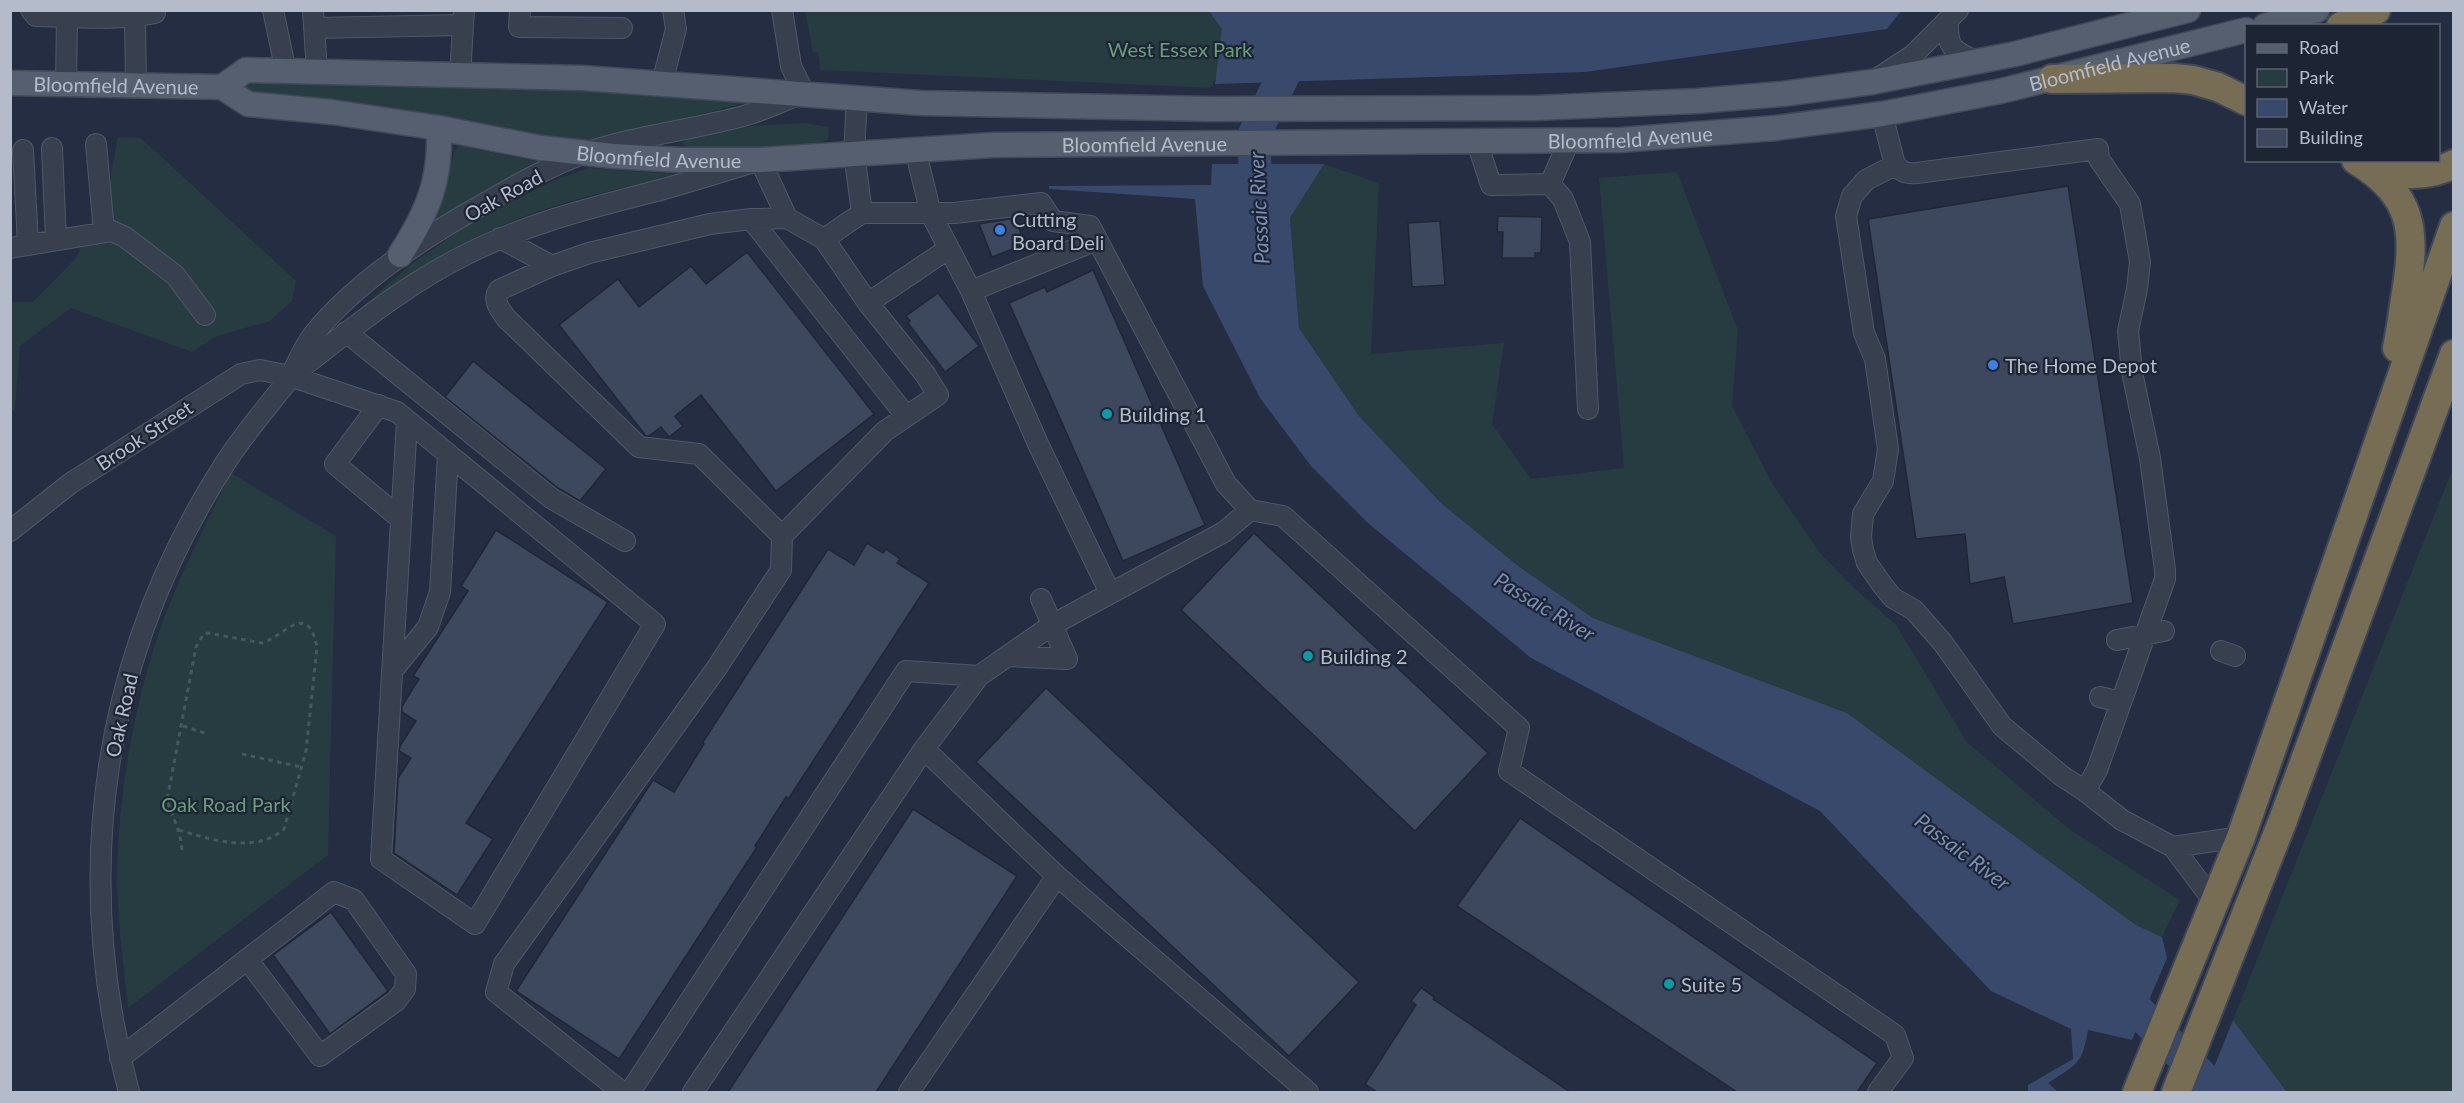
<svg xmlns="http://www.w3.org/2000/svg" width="2464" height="1103" font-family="Lato,sans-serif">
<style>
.green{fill:#263c41}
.water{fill:#38496b}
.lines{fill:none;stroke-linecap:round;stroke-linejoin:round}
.river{stroke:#38496b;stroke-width:33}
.building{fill:#3d485f;stroke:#1f2737;stroke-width:1.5}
.minor-casing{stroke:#505868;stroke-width:22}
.major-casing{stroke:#414959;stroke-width:27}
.highway-casing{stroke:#404858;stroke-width:32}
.path{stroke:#44595e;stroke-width:3;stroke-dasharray:4.5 4.5;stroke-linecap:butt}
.minor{stroke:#384050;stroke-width:20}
.major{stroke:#565f70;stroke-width:24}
.highway{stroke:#776c54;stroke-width:28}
.shop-dot{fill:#3f7fe0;stroke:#1d2535;stroke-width:2}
.culture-dot{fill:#0f9aa8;stroke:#1d2535;stroke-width:2}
.labels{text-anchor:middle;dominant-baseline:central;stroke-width:4.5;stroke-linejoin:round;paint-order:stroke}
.park-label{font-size:20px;fill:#6a9d7a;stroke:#1d2535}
.street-label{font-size:20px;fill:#b4bbcb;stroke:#1d2535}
.poi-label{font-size:20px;fill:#b4bbcb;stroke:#1d2535;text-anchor:start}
.water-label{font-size:21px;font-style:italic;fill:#7b8eb4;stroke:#1d2535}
</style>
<rect width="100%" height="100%" fill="#242d41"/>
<path class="green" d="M 805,11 L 1247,11 L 1211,88 L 820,70 L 818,52 L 813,52 Z
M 248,83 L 491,86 L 743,99 L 744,103 L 594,143 L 250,94 L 244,88 L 244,85 Z
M 804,123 L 828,127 L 829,134 L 827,140 L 818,144 L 757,148 L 688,148 L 682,143 L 688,138 L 752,126 Z
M 118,137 L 141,138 L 296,281 L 292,301 L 270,321 L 217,336 L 192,352 L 71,308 L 20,346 L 15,409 L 11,412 L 11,302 L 33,302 L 76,258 L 110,179 Z
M 459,146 L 544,163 L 429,230 L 455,150 Z
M 1324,164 L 1379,183 L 1371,354 L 1504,343 L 1492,424 L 1531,479 L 1624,468 L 1599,178 L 1677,172 L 1738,330 L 1732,406 L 1773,485 L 1821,554 L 1852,586 L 1896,625 L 1967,742 L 2069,829 L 2180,900 L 2162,937 L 2136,925 L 1847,713 L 1593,618 L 1517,565 L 1441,503 L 1359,416 L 1299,328 L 1290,218 Z
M 588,168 L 673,174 L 671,177 C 632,186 592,194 554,206 C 483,229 414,266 357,314 L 354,314 L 410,265 L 472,222 L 550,182 Z
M 2453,468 L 2453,1092 L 2287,1092 L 2233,1020 Z
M 231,473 L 336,536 L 328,855 L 128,1008 C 124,967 118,926 117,885 C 117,801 132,715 158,635 C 177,580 205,526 231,473 Z"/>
<path class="water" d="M 1209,11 L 1901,11 L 1887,29 L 1585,72 L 1215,84 L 1222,29 Z
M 1212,164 L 1324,164 L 1290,218 L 1299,328 L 1359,416 L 1441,503 L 1517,565 L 1593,618 L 1847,713 L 2136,925 L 2162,937 L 2167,958 L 2132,1040 L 2088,1030 C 2082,1065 2077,1064 2048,1083 L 2058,1092 L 2028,1092 L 2028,1085 L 2073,1059 L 2071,1029 L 1991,991 L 1820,811 L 1531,658 L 1368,523 L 1311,466 L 1260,398 L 1203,286 L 1195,199 L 1049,189 L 1049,186 L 1211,185 Z
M 2233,1020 L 2287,1092 L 2204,1092 Z"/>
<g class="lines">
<path class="river" d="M 1256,209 L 1254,135 L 1299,44
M 2111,983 L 2217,1092"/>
</g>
<path class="building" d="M 2068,186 L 2133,603 L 2013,624 L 2004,577 L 1970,584 L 1965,534 L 1916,539 L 1868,219 Z
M 1498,216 L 1542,217 L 1541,253 L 1535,253 L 1535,258 L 1502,258 L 1503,232 L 1497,232 Z
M 1015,218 L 1025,244 L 992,257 L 979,224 Z
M 1440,221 L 1445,285 L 1412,287 L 1408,223 Z
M 747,252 L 874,414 L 776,491 L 701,395 L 675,416 L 683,426 L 669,437 L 661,427 L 649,436 L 646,436 L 559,325 L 618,279 L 639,307 L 691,266 L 706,284 Z
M 1093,270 L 1205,525 L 1123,561 L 1009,303 L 1045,287 L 1047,292 Z
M 938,293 L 979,346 L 945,372 L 908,323 L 910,321 L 906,316 Z
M 473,361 L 606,469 L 580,501 L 558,488 L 445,397 Z
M 496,530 L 608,602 L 466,823 L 493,839 L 457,895 L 394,853 L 398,778 L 411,758 L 399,751 L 400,746 L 416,721 L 402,712 L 402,706 L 419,679 L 413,676 L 468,591 L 461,586 Z
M 1254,533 L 1488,753 L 1415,831 L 1181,610 Z
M 867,543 L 883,553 L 886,549 L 900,559 L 897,563 L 929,583 L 789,798 L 786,797 L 755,846 L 757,847 L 619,1059 L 516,991 L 653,780 L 674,792 L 704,744 L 703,742 L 828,549 L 854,565 Z
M 1046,688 L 1359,982 L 1289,1056 L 976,762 Z
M 913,809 L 1017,876 L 876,1092 L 728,1092 Z
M 1520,818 L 1877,1063 L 1857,1092 L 1737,1092 L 1457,906 Z
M 331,912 L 388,991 L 330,1034 L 273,955 Z
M 1421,988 L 1434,997 L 1433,999 L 1570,1092 L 1377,1092 L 1365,1084 L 1416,1005 L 1411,1001 Z"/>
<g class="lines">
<g class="minor-casing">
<path id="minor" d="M 31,10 L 36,16 C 75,17 116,21 155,13 L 155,10
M 273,10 L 286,72
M 313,10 L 317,72
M 520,10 L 519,27 L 622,28
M 135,17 L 136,85
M 1948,20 C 1947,47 1952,51 1976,61
M 314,28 L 463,25
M 460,75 L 464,10
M 1878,78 L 1913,55 L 1958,10
M 662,83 L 676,29 L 673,10
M 66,84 L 67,17
M 857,98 L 854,153 L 862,213
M 1882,114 L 1894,161 C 1899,172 1906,174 1917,173 L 2098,149 L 2099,159 L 2130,204 L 2140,262 L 2137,289 L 2128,331 L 2132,372 L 2150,458 L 2165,570 L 2165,579 L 2097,770 L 2085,791 L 2122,820 L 2173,847 L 2215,903
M 1477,142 L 1491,185 L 1550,184 L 1569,141
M 96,144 L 104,232
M 52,148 L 56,240
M 915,149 L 931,214 L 971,291 L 1039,446 L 1110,593
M 23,150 L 28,245
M 1895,165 L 1866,180 L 1852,196 L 1846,216 L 1864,333 L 1875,359 L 1888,449 L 1883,481 L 1863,514 L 1861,537 L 1863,550 L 1867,563 L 1883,586 L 1893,598 L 1914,610 L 1943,643 L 2002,726 L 2062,776 L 2085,791
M 1550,184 L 1563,199 L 1580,242 L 1588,409
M 751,219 L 906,416
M 500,238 L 552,266
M 10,248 L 112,231 L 125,237 L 175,275 L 205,315
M 971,291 L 1097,240
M 868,303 L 948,249
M 346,332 L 551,498 L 625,541
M 297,371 C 352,329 403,286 465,255 C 530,222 594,207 664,189 C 696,180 728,170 760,160 L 787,218
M 379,405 L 335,464 L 401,519
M 10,531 L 71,483 L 241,374 L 260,370 L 290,376 L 397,412 L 655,624 L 475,924 L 381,859 L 407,421
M 782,536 L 699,454 L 639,447 L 506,318 C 500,310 492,300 499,290 L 552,266 L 589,253 L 710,224 L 751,219 L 787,218 L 824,239 L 862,213 L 954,213 L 1041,203 L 1053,221 L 1090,226 L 1226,484 L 1250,510 L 1283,516 L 1519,728 L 1509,771 L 1895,1035 L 1903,1058 L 1878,1092
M 1041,599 L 1067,659
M 2117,640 L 2164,631
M 2221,651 L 2235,656
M 1009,656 L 1067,659
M 392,671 L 428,627 L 440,592 L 448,454
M 2100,697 L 2120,702
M 924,749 L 1057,876 L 1308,1092
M 2173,847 L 2241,837
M 120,1058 L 334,892 L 354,900 L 406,974 L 405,989 L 396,1001 L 320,1056 L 247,959
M 129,1092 C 71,873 101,658 224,465 C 242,436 265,410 286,383 C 296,368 302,349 313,335 C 355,282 429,234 487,202 C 516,185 555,163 586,153 C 638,135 694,130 747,115 C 766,109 785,100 804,93 L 791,66 L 782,10
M 622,1092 L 496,992 L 504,964 L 716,669 L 781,570 L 782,536 L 885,431 L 938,395 L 925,374 L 868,303 L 824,239
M 630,1092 L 906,671 L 979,676
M 693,1092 L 924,749 L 979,676 L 1052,625 L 1224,532 L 1250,510
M 909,1092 L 1057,876"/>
</g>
<g class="major-casing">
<g id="major">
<path d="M 2265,26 L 2317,10"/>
<path id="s1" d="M 10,83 L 222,87 L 248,104 L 332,112 L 439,128 L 541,148 L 613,156 L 680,160 L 760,160 L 993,145 L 1620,140 L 1776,128 L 1882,114 L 2001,91 L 2246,30"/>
<path d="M 222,87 L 246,70 L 583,78 L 921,103 L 1211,109 L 1534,108 L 1697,101 L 1782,94 L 1872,82 L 2015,54 L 2188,10"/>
<path d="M 400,255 C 428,211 441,181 439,128"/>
</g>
</g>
<g class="highway-casing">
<path id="highway" d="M 2341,26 L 2376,10
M 2052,79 L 2173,78 L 2193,80 L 2218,87 L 2246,101
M 2356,160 C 2414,196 2416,230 2406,293 C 2403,311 2401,330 2397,348
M 2370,169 C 2400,174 2426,179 2454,164
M 2137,1092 L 2241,837 L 2454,226
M 2176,1092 L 2283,820 L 2454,354"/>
</g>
<path class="path" d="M 183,726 L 205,733
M 242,754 L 301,767
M 179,830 C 211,840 256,854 284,829 L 306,751 L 317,647 C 307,600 285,636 262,643 L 208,633 L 203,635 L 196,647 L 167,800 C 173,818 182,834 182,853"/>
<use href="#minor" class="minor"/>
<use href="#major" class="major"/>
<use href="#highway" class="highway"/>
</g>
<g class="shop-dot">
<circle cx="1000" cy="230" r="6"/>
<circle cx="1993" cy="365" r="6"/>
</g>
<g class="culture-dot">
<circle cx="1107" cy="414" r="6"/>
<circle cx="1308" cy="656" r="6"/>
<circle cx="1669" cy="984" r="6"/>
</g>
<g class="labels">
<g class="park-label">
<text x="1180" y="49">West Essex Park</text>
<text x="226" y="804">Oak Road Park</text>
</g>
<g class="street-label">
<text stroke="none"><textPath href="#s1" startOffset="2116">Bloomfield Avenue</textPath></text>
<text stroke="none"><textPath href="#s1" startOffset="106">Bloomfield Avenue</textPath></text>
<text stroke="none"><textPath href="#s1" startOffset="1630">Bloomfield Avenue</textPath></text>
<text stroke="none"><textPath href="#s1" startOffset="1144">Bloomfield Avenue</textPath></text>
<text stroke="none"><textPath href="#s1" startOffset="658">Bloomfield Avenue</textPath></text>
<text transform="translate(503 195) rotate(-29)">Oak Road</text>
<text transform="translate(144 435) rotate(-33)">Brook Street</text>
<text transform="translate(121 715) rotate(-77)">Oak Road</text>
</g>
<g class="poi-label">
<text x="1012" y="219">Cutting<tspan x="1012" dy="23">Board Deli</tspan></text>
<text x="2005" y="365">The Home Depot</text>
<text x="1119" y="414">Building 1</text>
<text x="1320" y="656">Building 2</text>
<text x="1681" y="984">Suite 5</text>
</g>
<g class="water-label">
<text transform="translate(1258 208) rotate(-93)">Passaic River</text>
<text transform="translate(1545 606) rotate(31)">Passaic River</text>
<text transform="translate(1963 851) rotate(37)">Passaic River</text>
</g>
</g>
<rect width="2464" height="1103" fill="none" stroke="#b4bbcb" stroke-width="24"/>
<rect x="2245" y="24" width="195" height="138" fill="#1d2535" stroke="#596171" stroke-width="1.5"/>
<rect x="2257" y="44" width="30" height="9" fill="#565f70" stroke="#596171" stroke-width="1.5"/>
<text x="2299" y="54" font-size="18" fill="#b4bbcb">Road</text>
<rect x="2257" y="69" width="30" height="18" fill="#263c41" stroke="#596171" stroke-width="1.5"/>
<text x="2299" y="84" font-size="18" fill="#b4bbcb">Park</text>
<rect x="2257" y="99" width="30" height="18" fill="#38496b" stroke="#596171" stroke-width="1.5"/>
<text x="2299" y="114" font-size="18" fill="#b4bbcb">Water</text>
<rect x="2257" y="129" width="30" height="18" fill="#3d485f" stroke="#596171" stroke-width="1.5"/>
<text x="2299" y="144" font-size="18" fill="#b4bbcb">Building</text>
</svg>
